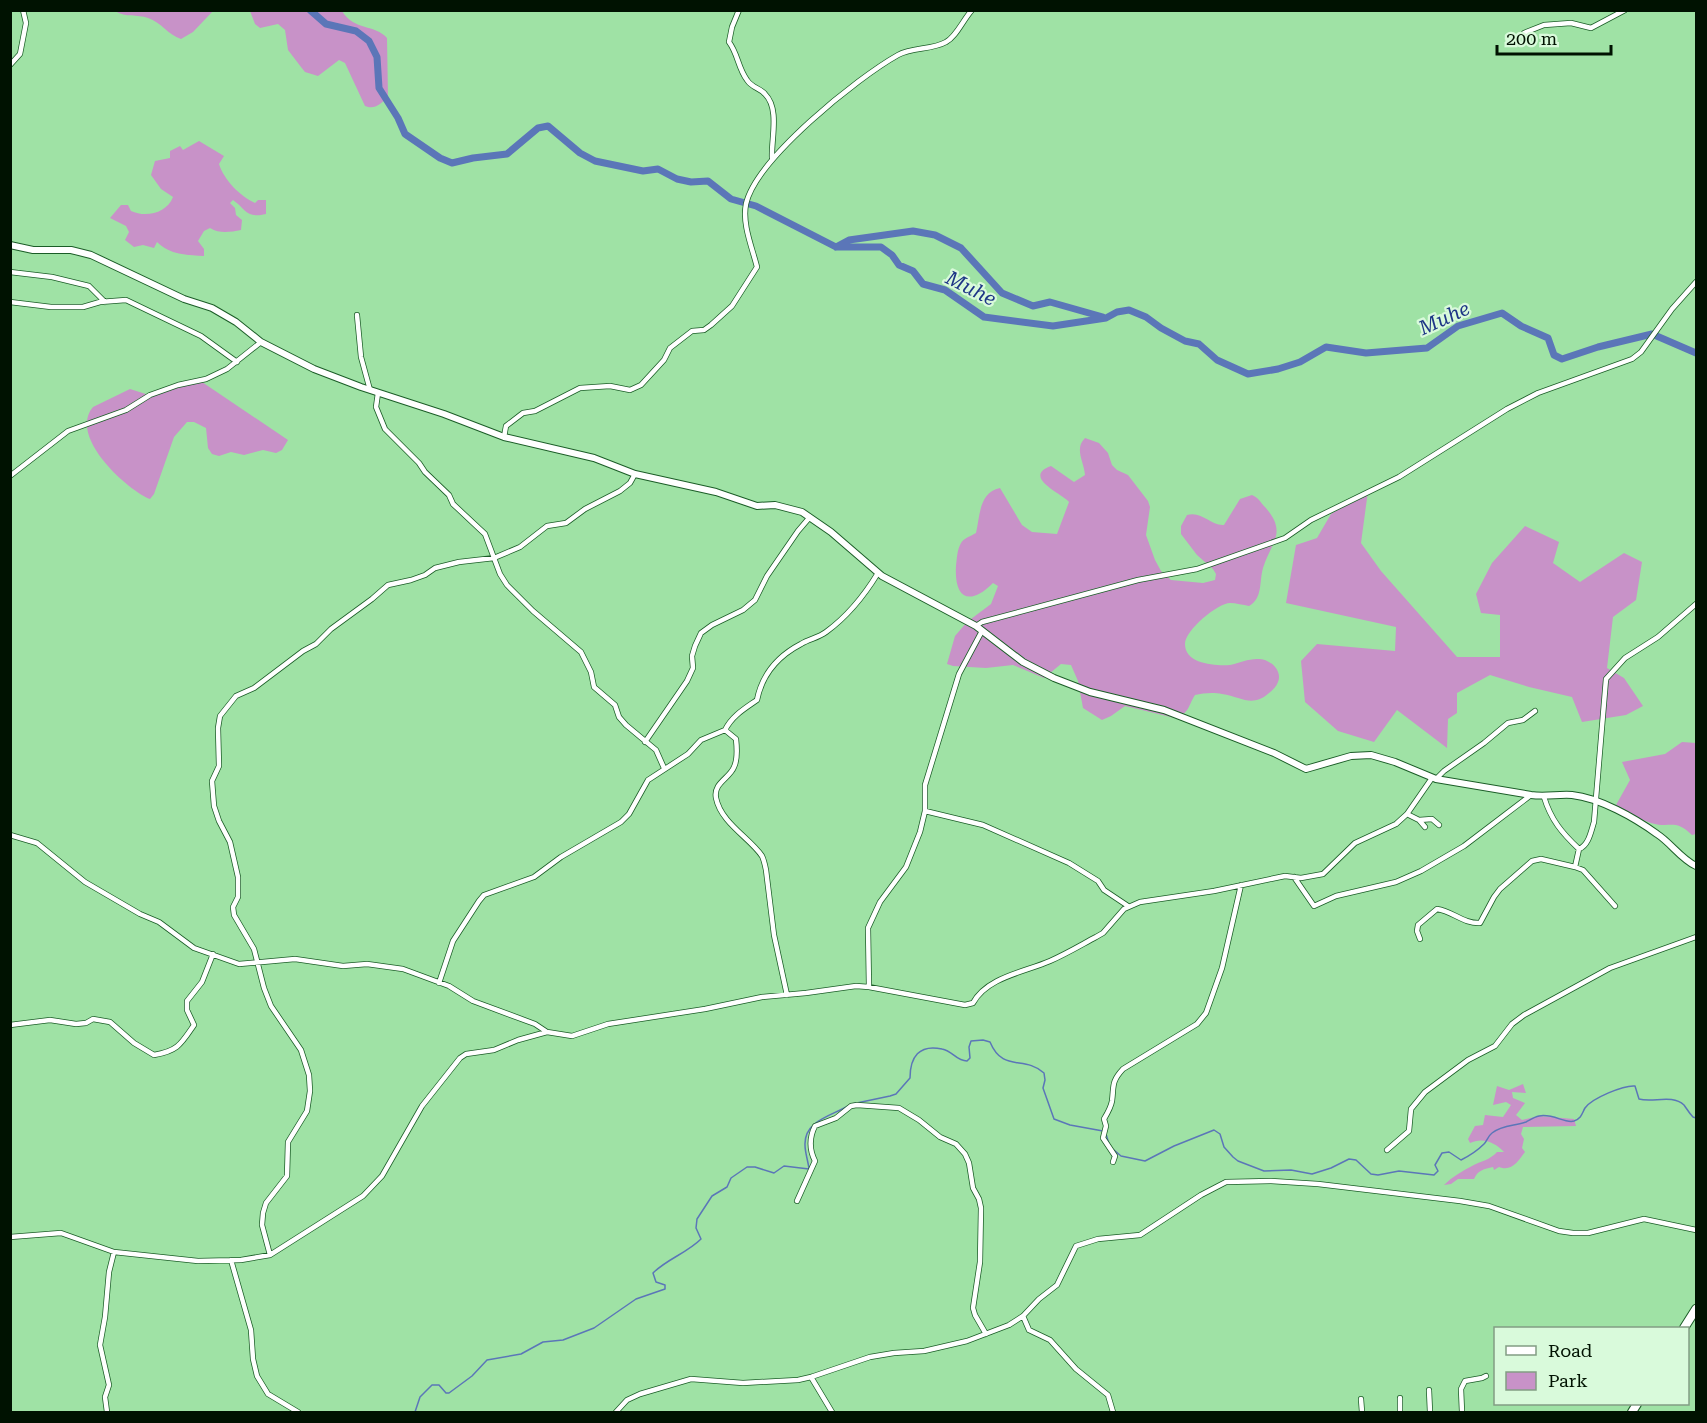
<svg xmlns="http://www.w3.org/2000/svg" width="1707" height="1423" font-family="'Roboto Serif',serif">
<style>
.green{fill:#c892c8}
.lines{fill:none;stroke-linecap:round;stroke-linejoin:round}
.stream{stroke:#5b76b8;stroke-width:1.5}
.river{stroke:#5b76b8;stroke-width:7}
.street-casing{stroke:#1b5d27;stroke-width:6}
.secondary-casing{stroke:#1b5d27;stroke-width:8}
.highway-casing{stroke:#1b5d27;stroke-width:10}
.street{stroke:#fff;stroke-width:4.5}
.secondary{stroke:#fff;stroke-width:6}
.highway{stroke:#fff;stroke-width:8}
.labels{text-anchor:middle;dominant-baseline:central;stroke-width:4.5;stroke-linejoin:round;paint-order:stroke}
.water-label{font-size:20px;font-style:italic;fill:#1e3686;stroke:#d9fadb}
</style>
<rect width="100%" height="100%" fill="#9fe2a5"/>
<path class="green" d="M 115,11 L 213,11 L 193,32 L 181,39 C 168,35 161,22 148,18 C 137,14 126,18 115,11 Z
M 250,11 L 342,11 C 354,31 375,24 387,38 L 388,97 C 380,104 375,110 365,106 L 345,63 L 339,60 L 318,76 L 305,72 L 301,67 L 288,50 L 285,30 L 278,24 L 260,28 L 255,24 Z
M 199,141 L 224,156 L 219,164 C 224,180 240,196 255,203 L 258,200 L 266,200 L 266,214 C 246,219 246,209 233,200 L 230,203 L 235,208 L 236,215 L 242,220 L 241,230 C 230,232 220,234 210,228 L 204,231 L 198,241 L 204,249 L 204,256 C 187,255 170,255 157,242 L 154,248 L 143,245 L 134,247 L 125,240 L 129,232 L 126,226 L 110,218 L 121,205 L 128,205 L 131,211 C 146,218 167,213 173,197 L 161,189 L 151,175 L 155,161 L 170,158 L 170,151 L 180,146 L 183,150 Z
M 202,382 L 288,440 L 282,450 L 276,453 L 263,450 L 244,455 L 231,452 L 219,456 L 212,454 L 208,448 L 206,428 L 194,422 L 187,422 L 174,437 L 154,494 L 150,499 C 126,489 68,436 93,407 L 130,389 L 149,395 L 175,385 Z
M 1085,438 L 1099,443 L 1108,453 L 1112,465 L 1117,470 L 1128,475 L 1148,501 L 1150,507 L 1146,535 L 1155,560 L 1161,571 L 1171,580 L 1203,583 L 1215,580 L 1216,574 L 1213,569 L 1197,555 L 1181,534 L 1181,526 L 1187,515 C 1203,511 1210,526 1224,525 L 1240,499 L 1252,495 C 1259,498 1260,502 1265,507 C 1288,533 1271,542 1263,568 C 1259,582 1263,598 1249,606 C 1243,605 1236,603 1230,603 C 1218,603 1185,630 1185,644 C 1185,664 1215,666 1230,665 C 1239,663 1248,659 1257,659 C 1269,658 1283,670 1278,682 C 1276,687 1273,690 1269,693 C 1252,708 1242,697 1222,694 C 1214,692 1203,693 1195,695 C 1188,706 1189,714 1175,718 L 1125,706 L 1111,716 L 1102,720 L 1083,708 L 1078,681 L 1071,665 L 1061,664 L 1044,678 L 1013,665 L 986,668 L 953,666 L 947,664 L 955,636 L 967,622 L 991,604 L 998,586 L 993,583 C 969,607 954,598 956,566 C 957,558 957,550 961,543 C 964,538 971,536 976,533 C 980,516 979,492 1000,488 L 1022,525 L 1032,532 L 1057,534 L 1069,502 C 1063,494 1021,477 1051,466 L 1074,482 L 1085,475 C 1084,461 1074,449 1085,438 Z
M 1368,491 L 1361,543 L 1381,571 L 1457,657 L 1500,657 L 1500,615 L 1481,613 L 1476,594 L 1492,563 L 1525,526 L 1559,542 L 1553,563 L 1580,582 L 1624,553 L 1642,562 L 1636,600 L 1613,617 L 1607,668 L 1624,678 L 1643,706 L 1626,715 L 1582,722 L 1572,697 L 1529,687 L 1490,675 L 1457,693 L 1457,713 L 1448,719 L 1447,748 L 1397,710 L 1374,742 L 1338,731 L 1305,702 L 1301,661 L 1317,644 L 1395,651 L 1396,627 L 1286,603 L 1296,545 L 1317,538 L 1331,514 Z
M 1682,742 L 1696,743 L 1696,834 L 1692,835 C 1674,818 1671,829 1651,823 C 1638,819 1627,812 1616,805 L 1630,780 L 1622,762 L 1665,754 Z
M 1523,1084 L 1526,1093 L 1512,1092 L 1513,1098 L 1525,1103 L 1516,1115 L 1522,1120 L 1539,1116 L 1574,1119 L 1576,1126 L 1523,1127 L 1521,1134 L 1524,1139 L 1522,1148 L 1525,1152 C 1518,1161 1512,1172 1499,1167 L 1494,1170 L 1493,1167 C 1484,1169 1478,1170 1474,1179 L 1458,1179 L 1451,1184 L 1444,1185 C 1452,1177 1462,1171 1472,1166 C 1481,1161 1490,1160 1497,1152 L 1504,1152 C 1495,1142 1482,1137 1470,1143 L 1468,1139 L 1475,1126 L 1483,1125 L 1485,1115 L 1503,1117 L 1511,1105 L 1506,1102 L 1493,1105 L 1497,1086 L 1509,1090 Z"/>
<g class="lines">
<path class="stream" d="M 852,1104 L 890,1096 L 896,1094 L 910,1078 C 910,1057 919,1044 942,1049 C 953,1051 956,1061 967,1061 L 970,1058 L 969,1047 L 971,1041 L 983,1040 L 990,1042 C 1003,1073 1024,1055 1044,1073 L 1045,1080 L 1043,1088 L 1054,1119 L 1070,1125 L 1103,1131
M 1106,1134 L 1109,1144
M 1114,1150 L 1121,1156 L 1145,1161 L 1174,1146 L 1214,1130 L 1220,1134 L 1224,1147 L 1233,1157 L 1238,1161 L 1264,1171 L 1291,1170 L 1312,1174 L 1331,1168 L 1349,1159 L 1356,1160 L 1371,1174 L 1378,1175 L 1399,1171 L 1434,1175 L 1438,1171 L 1435,1165 L 1442,1153 L 1449,1152 L 1461,1160 C 1469,1156 1478,1150 1484,1144 C 1487,1141 1488,1136 1492,1133 C 1502,1125 1515,1126 1526,1122 C 1530,1120 1534,1117 1539,1116 C 1553,1113 1565,1124 1574,1121 C 1582,1118 1582,1113 1585,1108 C 1592,1098 1624,1085 1635,1086 L 1639,1099 C 1653,1103 1672,1094 1684,1105 C 1687,1109 1689,1113 1693,1117 L 1696,1118
M 415,1412 L 420,1397 L 432,1385 L 439,1385 L 446,1393 L 449,1393 L 472,1376 L 487,1360 L 521,1354 L 543,1342 L 563,1340 L 594,1328 L 636,1299 L 665,1289 L 665,1285 L 656,1282 L 653,1273 C 667,1259 687,1253 701,1239 L 696,1228 L 697,1219 L 712,1196 L 727,1187 L 731,1178 L 747,1167 L 755,1167 L 774,1173 L 784,1166 L 809,1169 C 808,1160 805,1153 805,1145 C 804,1121 831,1116 848,1106"/>
<path class="river" d="M 310,10 L 326,24 L 356,31 L 369,41 L 377,57 L 379,88 L 398,118 L 405,134 L 440,158 L 452,163 L 473,158 L 507,154 L 538,128 L 548,126 L 580,153 L 595,161 L 643,171 L 658,169 L 677,179 L 691,182 L 708,181 L 731,199 L 756,206 L 836,247 L 881,247 L 892,255 L 899,265 L 913,271 L 923,284 L 945,290 L 984,317 L 1053,326 L 1106,318 L 1117,312 L 1129,310 L 1146,317 L 1161,328 L 1185,341 L 1199,344 L 1217,360 L 1248,374 L 1278,369 L 1300,362 L 1326,347 L 1366,353 L 1427,348 L 1458,326 L 1502,313 L 1521,326 L 1548,338 L 1554,355 L 1562,359 L 1598,347 L 1652,334 L 1696,353
M 836,247 L 849,240 L 913,231 L 935,235 L 961,248 L 1002,293 L 1033,306 L 1050,302 L 1103,317"/>
<g class="street-casing">
<path id="street" d="M 739,10 L 732,27 L 729,42 C 738,54 738,68 747,80 C 752,88 760,88 765,94 C 780,109 771,139 772,158
M 1524,33 L 1544,25 L 1571,23 L 1591,28 L 1625,10
M 10,65 L 20,54 L 26,23 L 23,10
M 10,272 L 52,277 L 89,286 L 105,302
M 10,302 L 51,307 L 83,307 L 100,302 L 126,300 L 201,336 L 237,362
M 357,315 L 361,357 L 370,390
M 378,393 L 376,407 L 385,429 L 419,463 L 425,472 L 449,495 L 453,504 L 485,534 L 500,574 L 507,585 L 533,611 L 581,652 L 591,672 L 594,687 L 615,705 L 619,717 L 626,725 L 656,750 L 664,768
M 504,437 L 506,426 L 523,413 L 535,411 L 580,388 L 610,386 L 630,390 L 641,385 L 664,360 L 670,348 L 692,331 L 704,330 L 711,325 L 732,306 L 757,267 C 752,247 742,224 746,204 C 756,159 857,78 898,55 C 912,47 932,50 946,42 C 956,37 963,20 972,10
M 10,476 L 68,431 L 126,410 L 150,395 L 178,385 L 206,379 L 227,369 L 261,342
M 976,626 L 982,622 L 1138,580 L 1197,569 L 1285,538 L 1311,520 L 1399,477 L 1507,409 L 1538,393 L 1632,359 L 1641,352 L 1672,309 L 1696,282
M 725,730 L 736,739 C 737,748 738,759 734,767 C 730,778 713,783 716,798 C 721,823 750,838 762,856 C 764,860 765,865 766,870 L 774,935 L 787,995
M 645,742 L 687,681 L 693,668 L 692,656 L 695,646 L 701,633 L 712,625 L 743,610 L 755,600 L 767,576 L 798,531 L 810,517
M 1436,779 L 1444,771 L 1484,743 L 1508,723 L 1523,720 L 1535,711
M 1544,797 C 1551,820 1562,833 1579,849 L 1575,867 L 1583,870 L 1615,906
M 925,811 L 983,825 L 1069,863 L 1098,881 L 1104,890 L 1128,906
M 1407,814 L 1419,820 L 1425,827
M 1419,820 L 1432,819 L 1439,825
M 10,835 L 37,843 L 85,882 L 140,914 L 159,922 L 194,948 L 239,964 L 295,959 L 343,966 L 367,964 L 403,969 L 449,986 L 473,1001 L 535,1024 L 547,1032 L 572,1036 L 608,1024 L 705,1009 L 762,997 L 806,993 L 856,986 L 869,987 L 965,1005 L 973,1003 C 987,977 1025,972 1050,961 C 1066,954 1081,945 1096,937 L 1103,933 L 1124,909 L 1140,902 L 1214,891 L 1285,876 L 1301,878 L 1323,874 L 1355,843 L 1396,824 L 1407,814 L 1432,778
M 1579,849 C 1589,845 1591,831 1594,822 L 1606,679 L 1625,658 L 1658,637 L 1696,604
M 1294,877 L 1314,906 L 1336,896 L 1396,882 L 1421,871 L 1464,846 L 1531,795
M 1420,939 L 1417,931 L 1418,925 L 1437,909 C 1452,911 1464,924 1480,923 L 1494,897 L 1500,889 L 1532,861 L 1541,859 L 1575,867
M 439,983 L 453,941 L 479,901 L 484,895 L 534,877 L 561,857 L 621,822 L 629,814 L 648,780 L 688,754 L 701,740 L 725,730 C 732,716 744,709 757,700 C 762,675 778,656 801,644 C 809,639 818,638 826,632 C 848,616 864,596 878,573
M 869,987 L 868,928 L 880,902 L 906,867 L 920,832 L 925,811 L 925,785 L 959,674 L 982,631
M 10,1025 L 50,1020 L 76,1024 L 86,1023 L 93,1019 L 110,1022 L 134,1043 L 154,1055 C 178,1051 181,1044 194,1025 L 187,1010 L 187,1001 L 202,982 L 213,954
M 1387,1150 L 1409,1131 L 1411,1109 L 1425,1092 L 1468,1060 L 1495,1046 L 1512,1024 L 1524,1015 L 1610,968 L 1696,937
M 1113,1162 L 1115,1156 L 1103,1138 L 1106,1126 L 1104,1119 C 1107,1114 1111,1107 1112,1101 C 1114,1086 1111,1082 1123,1069 L 1197,1024 L 1206,1013 L 1222,968 L 1241,885
M 797,1201 L 815,1161 C 809,1149 809,1138 815,1126 L 836,1118 L 851,1106 L 857,1105 L 899,1108 L 919,1120 L 940,1137 L 956,1144 L 965,1154 L 969,1163 L 973,1188 L 979,1199 L 981,1208 L 980,1262 L 973,1308 L 975,1315 L 986,1334
M 10,1237 L 61,1233 L 114,1252 L 198,1261 L 241,1260 L 270,1255 L 363,1196 L 382,1176 L 422,1106 L 460,1058 L 466,1054 L 494,1050 L 518,1040 L 547,1032
M 270,1255 L 262,1225 L 263,1213 L 266,1203 L 287,1176 L 288,1142 L 307,1111 L 310,1091 L 309,1075 L 301,1050 L 271,1006 L 264,988 L 254,949 L 234,915 L 233,907 L 238,897 L 238,877 L 230,842 L 219,821 L 214,806 L 212,781 L 219,766 L 218,728 L 220,716 L 236,696 L 254,688 L 303,651 L 316,644 L 331,629 L 372,599 L 388,585 L 411,580 L 425,575 L 435,568 L 459,562 L 494,558 L 520,547 L 547,526 L 566,523 L 585,509 L 620,491 L 630,483 L 635,474
M 231,1260 L 251,1330 L 253,1359 L 257,1376 L 268,1394 L 298,1412
M 1023,1316 L 1029,1330 L 1050,1340 L 1076,1369 L 1108,1395 L 1113,1412
M 811,1377 L 832,1412
M 1429,1390 L 1430,1412
M 1361,1399 L 1362,1412
M 107,1412 L 105,1397 L 109,1385 L 100,1345 L 105,1317 L 109,1272 L 114,1252
M 616,1412 L 627,1400 L 640,1394 L 691,1379 L 743,1383 L 798,1380 L 811,1377 L 870,1357 L 894,1353 L 924,1351 L 967,1341 L 1009,1325 L 1023,1316 L 1039,1299 L 1057,1285 L 1076,1246 L 1098,1239 L 1140,1235 L 1201,1195 L 1226,1182 L 1271,1181 L 1318,1184 L 1460,1201 L 1489,1206 L 1559,1231 L 1573,1233 L 1588,1233 L 1644,1219 L 1696,1230
M 1400,1412 L 1400,1398
M 1462,1412 L 1461,1389 L 1465,1381 L 1482,1378 L 1486,1376"/>
</g>
<g class="secondary-casing">
<path id="secondary" d="M 10,245 L 33,250 L 71,250 L 91,255 L 184,299 L 212,308 L 236,322 L 261,342 L 314,369 L 361,387 L 444,414 L 504,437 L 594,458 L 635,474 L 716,492 L 757,506 L 775,505 L 802,512 L 831,532 L 882,576 L 976,626 L 1023,662 L 1054,678 L 1090,692 L 1164,710 L 1274,753 L 1306,769 L 1351,756 L 1371,755 L 1395,762 L 1436,779 L 1531,795 C 1545,797 1559,794 1572,795 C 1600,798 1635,818 1657,834 C 1671,843 1681,859 1696,866"/>
</g>
<g class="highway-casing">
<path id="highway" d="M 1684,1328 L 1696,1309
M 1632,1412 L 1637,1404"/>
</g>
<use href="#street" class="street"/>
<use href="#secondary" class="secondary"/>
<use href="#highway" class="highway"/>
</g>
<g class="labels">
<g class="water-label">
<text transform="translate(971 288) rotate(27)">Muhe</text>
<text transform="translate(1444 318) rotate(-25)">Muhe</text>
</g>
</g>
<rect width="1707" height="1423" fill="none" stroke="#001201" stroke-width="24"/>
<rect x="1494" y="1327" width="195" height="78" fill="#d9fadb" stroke="#829d84" stroke-width="1.5"/>
<rect x="1506" y="1346" width="30" height="9" fill="#ffffff" stroke="#829d84" stroke-width="1.5"/>
<text x="1548" y="1357" font-size="18" fill="#001201">Road</text>
<rect x="1506" y="1372" width="30" height="18" fill="#c892c8" stroke="#829d84" stroke-width="1.5"/>
<text x="1548" y="1387" font-size="18" fill="#001201">Park</text>
<path d="M1497 45v9h114v-9" fill="none" stroke="#001201" stroke-width="3"/>
<text x="1506" y="45" font-size="18" fill="#001201" stroke="#d9fadb" stroke-width="4.5" paint-order="stroke">200 m</text>
</svg>
